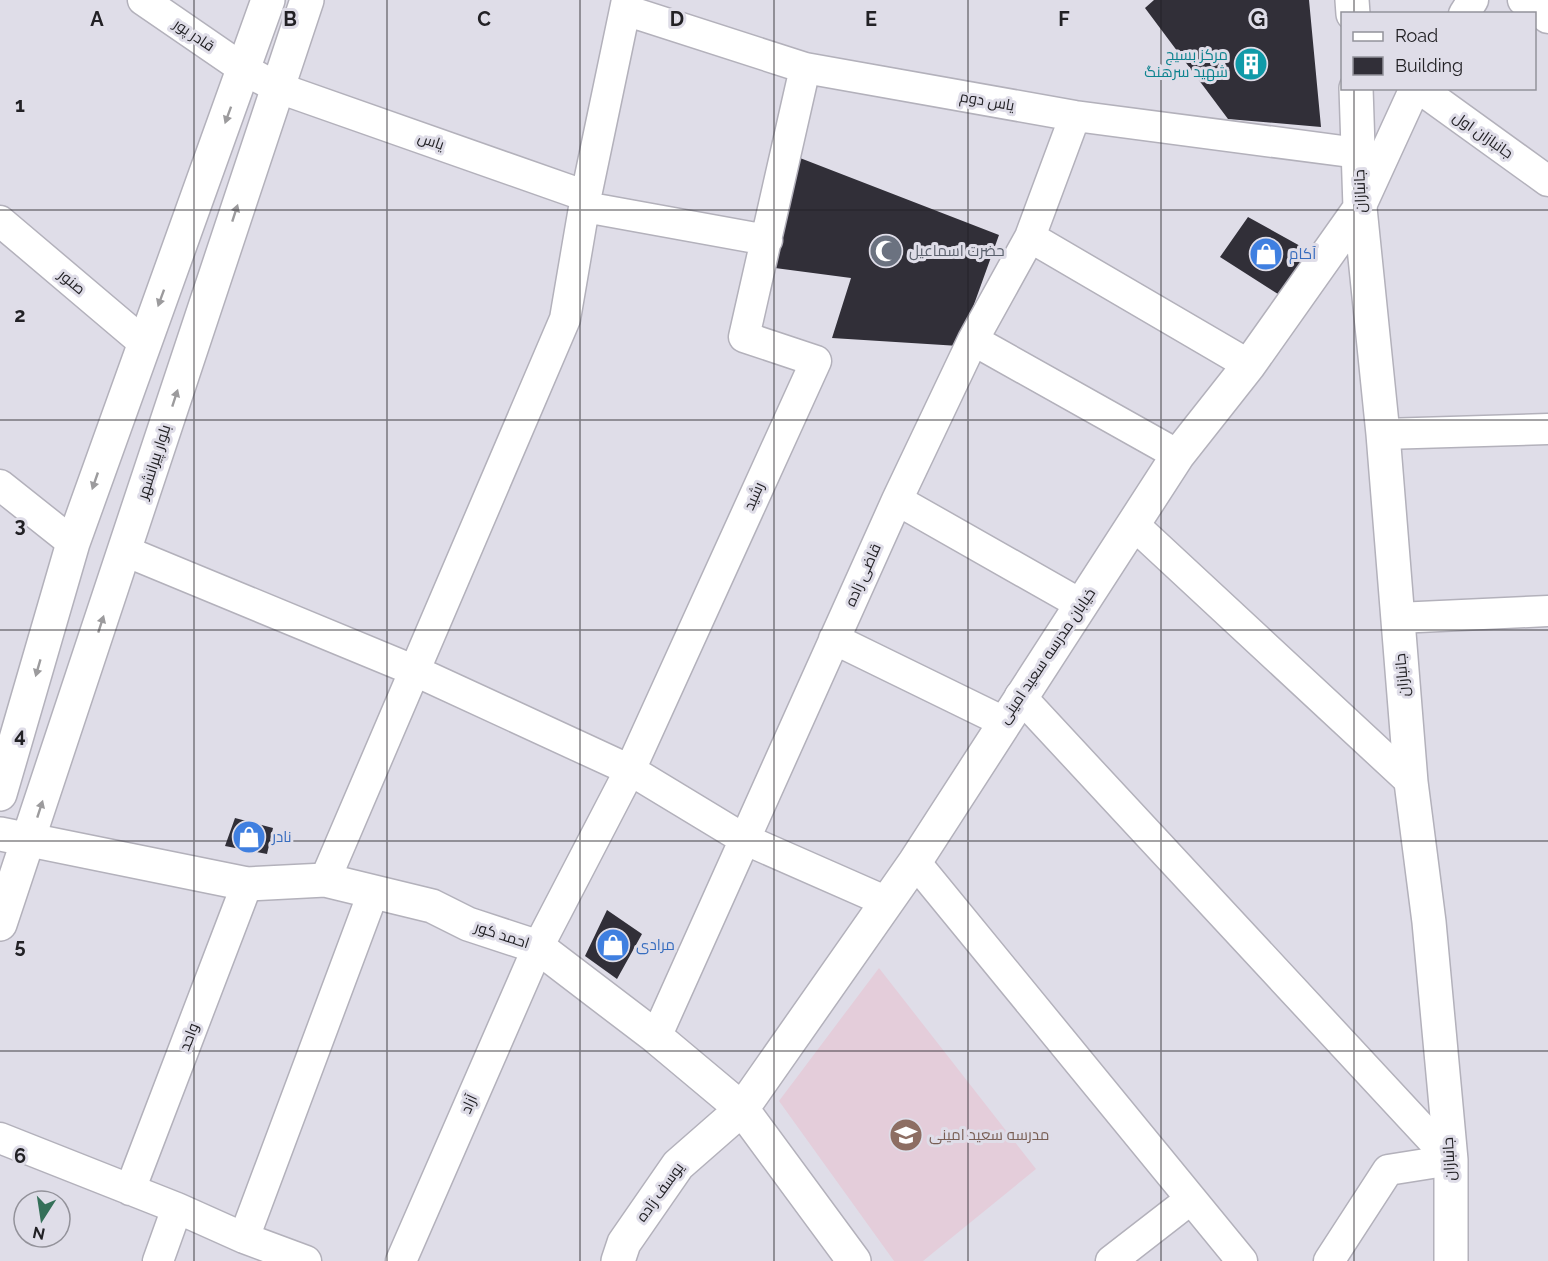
<svg xmlns="http://www.w3.org/2000/svg" width="1548" height="1261" font-family="Raleway,Cairo,sans-serif">
<style>
.education{fill:#e4cdda}
.building{fill:#312f38}
.lines{fill:none;stroke-linecap:round;stroke-linejoin:round}
.minor-casing{stroke:#b3b1bb;stroke-width:33}
.tertiary-casing{stroke:#b3b1bb;stroke-width:36}
.primary-casing{stroke:#b3b1bb;stroke-width:36}
.minor{stroke:#fff;stroke-width:30}
.tertiary{stroke:#fff;stroke-width:33}
.primary{stroke:#fff;stroke-width:33}
.oneway{fill:#9c9b9d}
.grid{fill:none;stroke:#222125;stroke-width:1.5;stroke-opacity:0.55}
.labels{text-anchor:middle;dominant-baseline:central;stroke-width:6;stroke-linejoin:round;paint-order:stroke}
.street-label{font-size:15px;fill:#222125;stroke:#dfdde8}
.culture-label{font-size:15px;fill:#0d838f;stroke:#dfdde8;text-anchor:end}
.worship-label{font-size:15px;fill:#5b616d;stroke:#dfdde8;text-anchor:start}
.shop-label{font-size:15px;fill:#366cbe;stroke:#dfdde8;text-anchor:start}
.education-label{font-size:15px;fill:#785e54;stroke:#dfdde8;text-anchor:start}
.grid-label{font-size:20px;text-anchor:middle;font-weight:bold;fill:#222125;stroke:#dfdde8;stroke-width:6;stroke-linejoin:round;paint-order:stroke}
</style>
<rect width="100%" height="100%" fill="#dfdde8"/>
<path class="education" d="M 879,968 L 1036,1169 L 923,1261 L 894,1261 L 779,1101 Z"/>
<path class="building" d="M 1154,0 L 1309,0 L 1321,127 L 1228,119 L 1145,8 Z
M 800,158 L 999,235 L 959,346 L 832,338 L 851,278 L 775,268 Z
M 1248,217 L 1311,252 L 1278,294 L 1220,257 Z
M 235,818 L 273,828 L 267,854 L 225,846 Z
M 607,910 L 642,934 L 617,979 L 585,956 Z"/>
<g class="lines">
<g class="minor-casing">
<path id="minor" d="M 143,0 L 245,70 L 276,87 L 586,196
M 1523,0 L 1548,18
M 625,10 L 805,68 L 1075,116 L 1358,153
M 1464,14 L 1473,0
M 1419,88 L 1548,181
M 585,207 L 767,240
M 1360,208 L 1415,88
M 0,221 L 144,343
M 1030,237 L 1249,365
M 973,340 L 1178,455
M 1383,434 L 1548,429
M 0,485 L 73,543
M 897,500 L 1082,605
M 1133,524 L 1411,782
M 125,551 L 413,670 L 630,770 L 744,839 L 885,901
M 1397,618 L 1548,611
M 834,639 L 1004,722
M 1020,696 L 1451,1160
M 915,862 L 1242,1261
M 325,880 L 565,319 L 586,196 L 627,0
M 656,1037 L 897,500 L 973,340 L 1030,237 L 1075,116
M 0,1138 L 177,1208 L 244,1238 L 306,1261
M 130,1190 L 247,884
M 244,1238 L 373,893
M 158,1261 L 177,1208
M 401,1261 L 538,947 L 630,770 L 816,361 L 744,337 L 805,68
M 1111,1261 L 1191,1199
M 1329,1261 L 1388,1170 L 1451,1160"/>
</g>
<g class="tertiary-casing">
<path id="tertiary" d="M 1352,0 L 1353,14
M 1356,88 L 1360,208 L 1383,434 L 1411,782 L 1429,922 L 1451,1160 L 1451,1261
M 0,834 L 247,884 L 325,880 L 432,906 L 468,924 L 538,947 L 656,1037 L 742,1109 L 854,1261
M 618,1261 L 624,1243 L 678,1165 L 742,1109 L 915,862 L 1178,455 L 1249,365 L 1360,208"/>
</g>
<g class="primary-casing">
<path id="primary" d="M 0,794 L 73,543 L 268,0
M 0,924 L 307,0"/>
</g>
<use href="#minor" class="minor"/>
<use href="#tertiary" class="tertiary"/>
<use href="#primary" class="primary"/>
</g>
<defs><path id="oneway-solid" d="M-6-.8H1V-3.2L6.5 0L1 3.2V.8H-6Z" transform="scale(1.5)"/></defs>
<g class="oneway">
<use href="#oneway-solid" transform="translate(228 115) rotate(110)"/>
<use href="#oneway-solid" transform="translate(235 213) rotate(-72)"/>
<use href="#oneway-solid" transform="translate(161 298) rotate(110)"/>
<use href="#oneway-solid" transform="translate(175 398) rotate(-72)"/>
<use href="#oneway-solid" transform="translate(95 481) rotate(109)"/>
<use href="#oneway-solid" transform="translate(101 624) rotate(-72)"/>
<use href="#oneway-solid" transform="translate(38 668) rotate(106)"/>
<use href="#oneway-solid" transform="translate(40 809) rotate(-72)"/>
</g>
<path class="grid" d="M 194,0 L 194,1261M 387,0 L 387,1261M 580,0 L 580,1261M 774,0 L 774,1261M 968,0 L 968,1261M 1161,0 L 1161,1261M 1354,0 L 1354,14M 1354,88 L 1354,1261M 0,210 L 1548,210M 0,420 L 1548,420M 0,630 L 1548,630M 0,841 L 1548,841M 0,1051 L 1548,1051"/>
<defs>
<g id="building-disc" transform="scale(1.725)"><circle r="9.5" fill="#0f9aa8" stroke="#dfdde8"/><path d="M-4-6H4V6H1V3H-1V6H-4ZM-2.5-4.3h1.7v1.8h-1.7ZM.8-4.3h1.7v1.8H.8ZM-2.5-1h1.7V.8h-1.7ZM.8-1h1.7V.8H.8Z" fill="#fff"/></g>
<g id="mosque-disc" transform="scale(1.725)"><circle r="9.5" fill="#6b7280" stroke="#dfdde8"/><path d="M3.5-4.9A6 6 0 1 0 3.5 4.9A5 5 0 1 1 3.5-4.9Z" fill="#fff"/></g>
<g id="shop-disc" transform="scale(1.725)"><circle r="9.5" fill="#3f7fe0" stroke="#dfdde8"/><path d="M-5-2.5h2.3a2.7 3.5 0 0 1 5.4 0H5L5.5 6h-11ZM-1.5-2.5h3a1.5 2.3 0 0 0-3 0Z" fill="#fff"/></g>
<g id="school-disc" transform="scale(1.725)"><circle r="9.5" fill="#8d6e63" stroke="#dfdde8"/><path d="M0-5L7-2L0 1L-7-2ZM-4 1L0 2.5L4 1V4Q0 6-4 4Z" fill="#fff"/></g>
</defs>
<g fill-rule="evenodd">
<use href="#building-disc" x="1251" y="64"/>
<use href="#mosque-disc" x="886" y="251"/>
<use href="#shop-disc" x="1266" y="254"/>
<use href="#shop-disc" x="249" y="837"/>
<use href="#shop-disc" x="613" y="945"/>
<use href="#school-disc" x="906" y="1135"/>
</g>
<g class="labels">
<g class="street-label">
<text transform="translate(194 35) rotate(34)">قادر پور</text>
<text transform="translate(987 101) rotate(10)">یاس دوم</text>
<text transform="translate(1483 135) rotate(35)">جانبازان اول</text>
<text transform="translate(431 141) rotate(19)">یاس</text>
<text transform="translate(1360 191) rotate(-92)">جانبازان</text>
<text transform="translate(72 282) rotate(40)">صنور</text>
<text transform="translate(154 462) rotate(-72)">بلوار پیرانشهر</text>
<text transform="translate(754 496) rotate(-66)">رشید</text>
<text transform="translate(863 575) rotate(-66)">قاضی زاده</text>
<text transform="translate(1047 656) rotate(-56)">خیابان مدرسه سعید امینی</text>
<text transform="translate(1402 675) rotate(-95)">جانبازان</text>
<text transform="translate(502 935) rotate(18)">احمد کور</text>
<text transform="translate(189 1037) rotate(-69)">واحد</text>
<text transform="translate(469 1104) rotate(-66)">آزاد</text>
<text transform="translate(1449 1159) rotate(-93)">جانبازان</text>
<text transform="translate(660 1192) rotate(-54)">یوسف زاده</text>
</g>
<g class="culture-label">
<text x="1228" y="55">مرکز بسیج<tspan x="1228" dy="17">شهید سرهنگ</tspan></text>
</g>
<g class="worship-label">
<text x="909" y="251">حضرت اسماعیل</text>
</g>
<g class="shop-label">
<text x="1289" y="254">آکام</text>
<text x="272" y="837">نادر</text>
<text x="636" y="945">مرادی</text>
</g>
<g class="education-label">
<text x="929" y="1135">مدرسه سعید امینی</text>
</g>
</g>
<g class="grid-label">
<text x="97" y="26">A</text>
<text x="290" y="26">B</text>
<text x="484" y="26">C</text>
<text x="677" y="26">D</text>
<text x="871" y="26">E</text>
<text x="1064" y="26">F</text>
<text x="1258" y="26">G</text>
<text x="20" y="112">1</text>
<text x="20" y="322">2</text>
<text x="20" y="532">3</text>
<text x="20" y="742">4</text>
<text x="20" y="953">5</text>
<text x="20" y="1163">6</text>
</g>
<rect x="1341" y="12" width="195" height="78" fill="#dfdde8" stroke="#93929a" stroke-width="1.5"/>
<rect x="1353" y="32" width="30" height="9" fill="#ffffff" stroke="#93929a" stroke-width="1.5"/>
<text x="1395" y="42" font-size="18" fill="#222125">Road</text>
<rect x="1353" y="57" width="30" height="18" fill="#312f38" stroke="#93929a" stroke-width="1.5"/>
<text x="1395" y="72" font-size="18" fill="#222125">Building</text>
<g transform="translate(42 1219) rotate(192)"><circle r="28" fill="#dfdde8" stroke="#93929a" stroke-width="1.5"/>
<path d="M0-4.5L10 22L0 15L-10 22Z" fill="#357059"/>
<text y="-9" font-size="16" font-weight="bold" text-anchor="middle" fill="#222125">N</text>
</g>
</svg>
